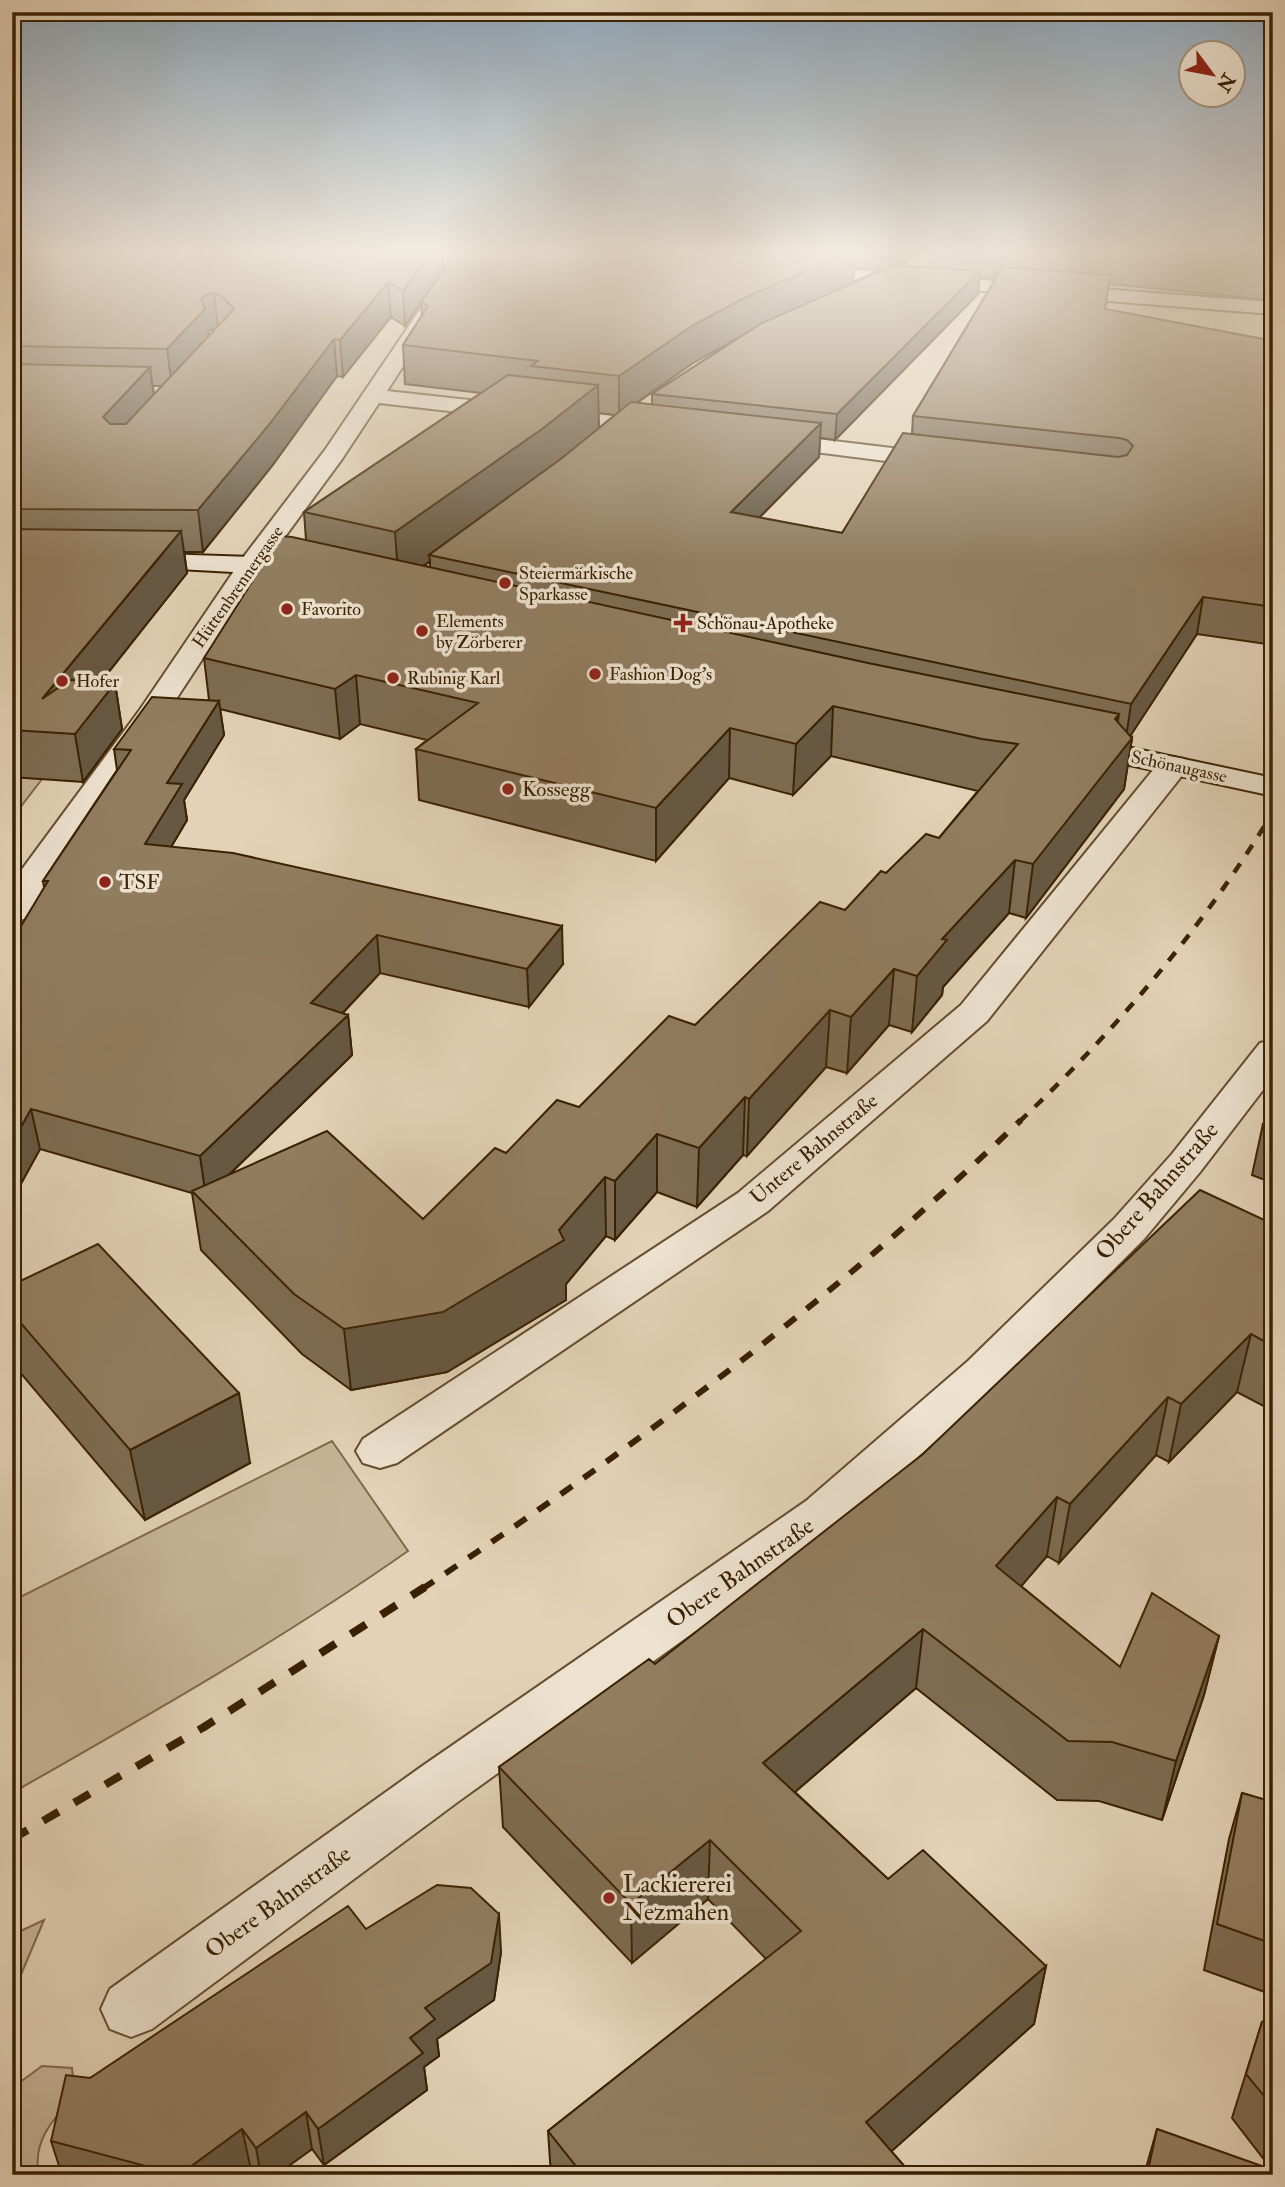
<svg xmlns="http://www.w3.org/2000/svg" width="1285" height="2187" font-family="'IM FELL Double Pica',serif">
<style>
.green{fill:#c6b498;stroke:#806a4c;stroke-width:2}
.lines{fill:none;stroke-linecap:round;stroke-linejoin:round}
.street-casing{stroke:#644d2e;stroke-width:4}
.secondary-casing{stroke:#3a2101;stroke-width:4}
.street{fill:#ede2d0;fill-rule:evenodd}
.secondary{fill:#ede2d0;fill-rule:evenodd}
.rail-far2{stroke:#3a2101;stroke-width:4.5;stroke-dasharray:11 11;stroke-linecap:butt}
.rail-far1{stroke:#3a2101;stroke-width:6;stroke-dasharray:14 14;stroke-linecap:butt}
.rail{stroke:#3a2101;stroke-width:8;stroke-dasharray:18 18;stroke-linecap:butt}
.wall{fill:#7e6c53;stroke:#3a2101;stroke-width:2;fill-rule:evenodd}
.shaded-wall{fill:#665843;stroke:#3a2101;stroke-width:2}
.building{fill:#927d60;stroke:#3a2101;stroke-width:2}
.poi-dot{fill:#8f2418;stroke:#ede2d0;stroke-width:2.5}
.labels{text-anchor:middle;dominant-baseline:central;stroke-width:7;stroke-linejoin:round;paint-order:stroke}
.far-poi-label{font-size:18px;fill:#3a2101;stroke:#ede2d0;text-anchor:start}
.far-street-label{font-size:18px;fill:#3a2101;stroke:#ede2d0}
.poi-label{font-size:21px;fill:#3a2101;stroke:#ede2d0;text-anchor:start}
.street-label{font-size:21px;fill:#3a2101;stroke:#ede2d0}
.near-street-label{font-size:24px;fill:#3a2101;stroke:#ede2d0}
.near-poi-label{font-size:24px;fill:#3a2101;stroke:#ede2d0;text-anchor:start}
</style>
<rect width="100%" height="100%" fill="#e3d2b7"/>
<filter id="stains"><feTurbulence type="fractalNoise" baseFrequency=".00286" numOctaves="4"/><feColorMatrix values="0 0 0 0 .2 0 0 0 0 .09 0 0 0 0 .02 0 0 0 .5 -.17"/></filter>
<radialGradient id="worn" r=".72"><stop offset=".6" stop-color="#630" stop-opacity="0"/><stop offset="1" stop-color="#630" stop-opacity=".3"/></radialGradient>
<path class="green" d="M 12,777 L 42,779 L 12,818 Z
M 332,1441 L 408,1551 C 281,1640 147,1716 12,1793 L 12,1601 Z
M 44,1920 L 20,1977 L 16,2033 L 12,2036 L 12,1935 Z
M 42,2066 L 72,2068 L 75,2098 C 52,2118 32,2143 39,2175 L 12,2175 L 12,2088 Z"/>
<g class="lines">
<g class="street-casing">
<path id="street" d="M 917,254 L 936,254 L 914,277 L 867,294 L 857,288 L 860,284 L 900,269 Z
M 432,300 L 439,302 L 442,306 L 387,391 L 660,421 L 668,423 L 671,428 L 668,433 L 660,435 L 379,403 L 342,459 L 262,568 L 165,716 L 53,874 L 24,919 L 12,922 L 12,885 L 20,872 L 139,711 L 242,559 L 325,450 L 425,302 Z
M 768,433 L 941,454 L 949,456 L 953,461 L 949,466 L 941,468 L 760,445 L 757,440 L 760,435 Z
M 1173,757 L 1184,759 L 1188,766 L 1184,773 L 987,1021 L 768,1211 L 397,1463 L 380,1468 L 363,1463 L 356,1451 L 363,1439 L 738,1193 L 961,1005 L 1162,759 Z
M 1273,1040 L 1273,1077 L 1200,1172 L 1144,1239 L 1000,1383 L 840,1527 L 459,1801 L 152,2029 L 131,2037 L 110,2029 L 101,2009 L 110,1989 L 421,1767 L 806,1501 L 968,1361 L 1114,1219 L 1172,1154 L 1260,1043 Z"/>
</g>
<g class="secondary-casing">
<path id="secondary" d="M 800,266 L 1273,302 L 1273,314 L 793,276 L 791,272 L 793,268 Z
M 133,553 L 251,557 L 314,568 L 323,570 L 327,576 L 323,582 L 314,584 L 251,573 L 124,566 L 120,561 L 124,556 Z
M 1080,737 L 1273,778 L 1273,796 L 1069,752 L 1065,746 L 1069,740 Z"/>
</g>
<use href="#street" class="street"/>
<use href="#secondary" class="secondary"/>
<path class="rail-far2" d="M 1019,1122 C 1117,1029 1203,928 1273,812"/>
<path class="rail-far1" d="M 422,1589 C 634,1448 837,1297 1021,1120"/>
<path class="rail" d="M 12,1839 L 204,1727 L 425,1587"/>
</g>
<path class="wall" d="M 12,254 L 442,254 L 443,270 L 454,254 L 913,254 L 900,265 L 932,268 L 934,254 L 1273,254 L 1273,300 L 1109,284 L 1105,309 L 1273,341 L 1273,645 L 1197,634 L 1130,736 L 1132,738 L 1124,789 L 1026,918 L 1009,913 L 943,987 L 942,995 L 912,1032 L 889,1025 L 847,1073 L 826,1067 L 747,1156 L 743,1155 L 697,1207 L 657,1192 L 615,1240 L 606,1236 L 566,1284 L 566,1300 L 447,1372 L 351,1390 L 302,1354 L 201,1250 L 192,1193 L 40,1149 L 12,1200 L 44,887 L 43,881 L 117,770 L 114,749 L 209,700 L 204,658 L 306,540 L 304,512 L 481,393 L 405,384 L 403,345 L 422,315 L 421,302 L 405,326 L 391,317 L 343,377 L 337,376 L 272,466 L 203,552 L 184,552 L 187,573 L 101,682 L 115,683 L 122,729 L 83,782 L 12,777 ZM 854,267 L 882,269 L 853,282 ZM 1000,271 L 913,416 L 912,434 L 842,533 L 759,518 L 819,457 L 820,438 L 835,440 L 978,294 L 979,277 L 993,278 ZM 215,329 L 209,336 L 208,332 L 209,330 ZM 745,333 L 652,394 L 652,405 L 637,403 L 693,363 ZM 153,386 L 162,386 L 154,395 ZM 598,413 L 615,415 L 599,428 ZM 430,561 L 430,567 L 424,566 ZM 220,709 L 340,739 L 360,724 L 427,740 L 416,749 L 419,800 L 656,861 L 729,778 L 793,795 L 831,756 L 978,791 L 939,838 L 886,873 L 845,910 L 695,1025 L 579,1107 L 506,1153 L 423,1219 L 230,1174 L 352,1055 L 348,1015 L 342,1014 L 380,973 L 529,1007 L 563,964 L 171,847 L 187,820 L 184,800 L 224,735 Z
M 1273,1111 L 1273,1183 L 1252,1175 L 1263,1124 Z
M 1273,1224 L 1273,1411 L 1237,1392 L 1169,1462 L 1156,1455 L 1059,1563 L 1047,1556 L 1021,1586 L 1120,1667 L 1219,1636 L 1204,1695 L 1162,1820 L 1099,1801 L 1057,1800 L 916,1688 L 795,1792 L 888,1879 L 1046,1966 L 1034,2024 L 891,2151 L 912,2175 L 551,2175 L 548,2131 L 766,1959 L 708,1899 L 632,1963 L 503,1827 L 499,1767 L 655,1664 Z
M 12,1285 L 250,1463 L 145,1520 L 12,1363 Z
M 1242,1793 L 1273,1802 L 1273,1995 L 1204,1970 L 1229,1839 Z
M 366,1929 L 501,1952 L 494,2000 L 437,2039 L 439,2056 L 424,2067 L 427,2090 L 324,2165 L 312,2149 L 276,2175 L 257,2175 L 250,2165 L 237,2175 L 62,2175 L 51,2141 L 90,2078 Z
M 1273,2017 L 1273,2175 L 1144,2175 L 1157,2129 L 1272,2170 L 1232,2118 L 1262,2022 Z"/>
<path class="shaded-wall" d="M 429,254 L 442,254 L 443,270 L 405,326 L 403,291 Z
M 844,254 L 855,254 L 853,284 L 745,334 L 693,363 L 619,415 L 619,376 L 693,325 L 746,297 Z
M 891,254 L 913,254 L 899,267 L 889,270 Z
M 996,254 L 1002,254 L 1000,271 L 993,278 Z
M 980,271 L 978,294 L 835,440 L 837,414 Z
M 388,282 L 391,317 L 343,377 L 340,340 Z
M 214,293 L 218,328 L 209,330 L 208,332 L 210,345 L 172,386 L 167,349 L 201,300 L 205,295 Z
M 334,339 L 337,376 L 272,466 L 203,552 L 198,510 Z
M 150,367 L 155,405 L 109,456 L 103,417 Z
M 598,385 L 599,432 L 429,555 L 430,561 L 399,584 L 395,532 Z
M 821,423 L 819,457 L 730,547 L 731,512 Z
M 181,531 L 187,573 L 60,733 L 42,699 Z
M 1203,597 L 1197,634 L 1125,744 L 1131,704 Z
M 356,675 L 360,724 L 340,739 L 335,689 Z
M 115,683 L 122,729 L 83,782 L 75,734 Z
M 219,701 L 224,735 L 184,800 L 187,820 L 151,881 L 145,844 L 167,783 Z
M 833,706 L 831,756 L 793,795 L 796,744 Z
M 1119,714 L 1111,764 L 1132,738 L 1124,789 L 1026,918 L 1033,864 Z
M 730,728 L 729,778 L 656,861 L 656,808 Z
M 1015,860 L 1009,913 L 943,987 L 942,995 L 912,1032 L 917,976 L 942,939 Z
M 562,926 L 563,964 L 529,1007 L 527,969 Z
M 377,935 L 380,973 L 315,1042 L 311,1003 Z
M 894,969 L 889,1025 L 847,1073 L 851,1017 Z
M 830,1010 L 826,1067 L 747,1156 L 749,1099 Z
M 348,1015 L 352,1055 L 206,1197 L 200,1156 Z
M 745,1097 L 743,1155 L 697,1207 L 699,1148 Z
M 31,1109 L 40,1149 L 12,1200 L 12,1143 Z
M 657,1134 L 657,1192 L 615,1240 L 615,1181 Z
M 605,1177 L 606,1236 L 566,1284 L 566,1300 L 447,1372 L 351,1390 L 344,1329 L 559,1230 Z
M 1251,1334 L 1237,1392 L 1169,1462 L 1181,1404 Z
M 239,1393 L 250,1463 L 145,1520 L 130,1450 Z
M 1168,1397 L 1156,1455 L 1059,1563 L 1070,1504 Z
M 1057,1497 L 1047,1556 L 988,1625 L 996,1566 Z
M 923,1629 L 916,1688 L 760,1822 L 763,1763 Z
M 1219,1636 L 1204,1695 L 1162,1820 L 1176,1761 Z
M 710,1840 L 708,1899 L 632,1963 L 631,1904 Z
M 499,1914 L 501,1952 L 494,2000 L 437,2039 L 439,2056 L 424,2067 L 427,2090 L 324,2165 L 318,2129 L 410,2038 L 425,2008 Z
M 1046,1966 L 1034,2024 L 865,2175 L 866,2122 Z
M 306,2112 L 312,2149 L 276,2175 L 261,2175 L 256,2148 Z
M 242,2129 L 250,2165 L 237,2175 L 179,2175 Z"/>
<path class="building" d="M 12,254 L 429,254 L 403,291 L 388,282 L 340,340 L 334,339 L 268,426 L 198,510 L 12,509 L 12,364 L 150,367 L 103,417 L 110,424 L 126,424 L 234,309 L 222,296 L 214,293 L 205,295 L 201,300 L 205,309 L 167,349 L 12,346 Z
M 454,254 L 844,254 L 746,297 L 693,325 L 619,376 L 531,366 L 538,361 L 403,345 L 428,306 L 421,302 Z
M 1088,254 L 1113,254 L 1112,255 Z
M 1118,254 L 1273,254 L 1273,268 Z
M 894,265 L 980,271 L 837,414 L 652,394 L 762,323 Z
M 1003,267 L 1110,275 L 1105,309 L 1273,341 L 1273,607 L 1203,597 L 1131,704 L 429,555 L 562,458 L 631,402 L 821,423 L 731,512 L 842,533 L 903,433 L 1118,457 L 1127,455 L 1133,446 L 1127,440 L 1119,438 L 913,416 Z
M 508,375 L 598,385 L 542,429 L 395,532 L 304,512 Z
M 12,529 L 181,531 L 42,699 L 70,680 L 115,683 L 75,734 L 12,730 Z
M 281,536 L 292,537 L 868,663 L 1119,714 L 1115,719 L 1132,738 L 1033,864 L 1015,860 L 942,939 L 947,940 L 917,976 L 894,969 L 851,1017 L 830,1010 L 749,1099 L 745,1097 L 699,1148 L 657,1134 L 615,1181 L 605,1177 L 559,1230 L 564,1240 L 443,1312 L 344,1329 L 294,1294 L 192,1191 L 327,1131 L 423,1219 L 495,1148 L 506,1153 L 557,1100 L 579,1107 L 669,1016 L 695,1025 L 820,902 L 845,910 L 881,871 L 886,873 L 926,834 L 939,838 L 1018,744 L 982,739 L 833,706 L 796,744 L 730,728 L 656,808 L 416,749 L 478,703 L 356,675 L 335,689 L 204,658 Z
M 152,697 L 219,701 L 167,783 L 182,784 L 145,844 L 233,853 L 562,926 L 527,969 L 377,935 L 311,1003 L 348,1015 L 200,1156 L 31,1109 L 12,1143 L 12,941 L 48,881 L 43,881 L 131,750 L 114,749 Z
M 1273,1111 L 1273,1128 L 1263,1124 Z
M 1200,1190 L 1273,1224 L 1273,1346 L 1251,1334 L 1181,1404 L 1168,1397 L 1070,1504 L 1057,1497 L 996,1566 L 1120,1667 L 1152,1593 L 1219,1636 L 1176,1761 L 1112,1742 L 1068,1741 L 923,1629 L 763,1763 L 888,1879 L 923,1850 L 1046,1966 L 866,2122 L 912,2175 L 583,2175 L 548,2131 L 801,1931 L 710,1840 L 631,1904 L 499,1767 L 649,1659 L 655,1664 L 923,1454 Z
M 98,1244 L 239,1393 L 130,1450 L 12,1313 L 12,1285 Z
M 1242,1793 L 1273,1802 L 1273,1944 L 1217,1924 Z
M 437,1885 L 471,1888 L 499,1914 L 491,1963 L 425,2008 L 435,2019 L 410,2038 L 423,2053 L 318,2129 L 306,2112 L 256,2148 L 242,2129 L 179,2175 L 151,2175 L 146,2166 L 51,2141 L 66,2075 L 90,2078 L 348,1906 L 366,1929 Z
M 1273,2017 L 1273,2107 L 1246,2074 L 1262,2022 Z
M 1157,2129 L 1273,2170 L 1273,2175 L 1147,2175 Z"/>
<linearGradient id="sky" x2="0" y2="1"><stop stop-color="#8fa8bc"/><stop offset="0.45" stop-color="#f2ebdf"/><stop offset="1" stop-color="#f2ebdf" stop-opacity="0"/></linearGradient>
<rect width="1285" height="560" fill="url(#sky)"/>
<g class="poi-dot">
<circle cx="505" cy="583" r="7"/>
<circle cx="287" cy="609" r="7"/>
<path d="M679.5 612.5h7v7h7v7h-7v7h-7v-7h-7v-7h7z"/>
<circle cx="422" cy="631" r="7"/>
<circle cx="595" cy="674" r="7"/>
<circle cx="393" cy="678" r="7"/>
<circle cx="62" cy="681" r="7"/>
<circle cx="508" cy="789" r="7"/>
<circle cx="105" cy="882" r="7"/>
<circle cx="609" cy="1898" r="7"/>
</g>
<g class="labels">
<g class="far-poi-label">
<text x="519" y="573">Steiermärkische<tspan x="519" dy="21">Sparkasse</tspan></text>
<text x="301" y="609">Favorito</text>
<text x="436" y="621">Elements<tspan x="436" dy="21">by Zörberer</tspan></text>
<text x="697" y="623">Schönau-Apotheke</text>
<text x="609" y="674">Fashion Dog's</text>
<text x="407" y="678">Rubinig Karl</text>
<text x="76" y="681">Hofer</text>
</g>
<g class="far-street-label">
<text transform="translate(238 587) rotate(-55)">Hüttenbrennergasse</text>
<text transform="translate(1179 767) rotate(12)">Schönaugasse</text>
</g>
<g class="poi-label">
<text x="522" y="789">Kossegg</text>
<text x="119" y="882">TSF</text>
</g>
<g class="street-label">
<text transform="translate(814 1149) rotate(-40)">Untere Bahnstraße</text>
</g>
<g class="near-street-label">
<text transform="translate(1157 1191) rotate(-49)">Obere Bahnstraße</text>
<text transform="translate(740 1573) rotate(-35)">Obere Bahnstraße</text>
<text transform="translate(278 1902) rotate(-36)">Obere Bahnstraße</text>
</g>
<g class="near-poi-label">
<text x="623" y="1884">Lackiererei<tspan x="623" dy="28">Nezmahen</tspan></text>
</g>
</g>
<rect width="1285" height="2187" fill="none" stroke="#e3d2b7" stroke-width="42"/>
<rect x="14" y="14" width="1257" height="2159" fill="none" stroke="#3a2101" stroke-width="3.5"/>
<rect x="21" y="21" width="1243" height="2145" fill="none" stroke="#3a2101" stroke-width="2"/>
<g transform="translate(1212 74) rotate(122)"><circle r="33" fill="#ede2d0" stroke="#a5957d" stroke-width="2"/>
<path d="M0-5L12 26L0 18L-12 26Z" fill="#8f2418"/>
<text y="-10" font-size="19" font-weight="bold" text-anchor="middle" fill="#3a2101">N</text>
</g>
<rect width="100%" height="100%" filter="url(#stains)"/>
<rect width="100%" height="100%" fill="url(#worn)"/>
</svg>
